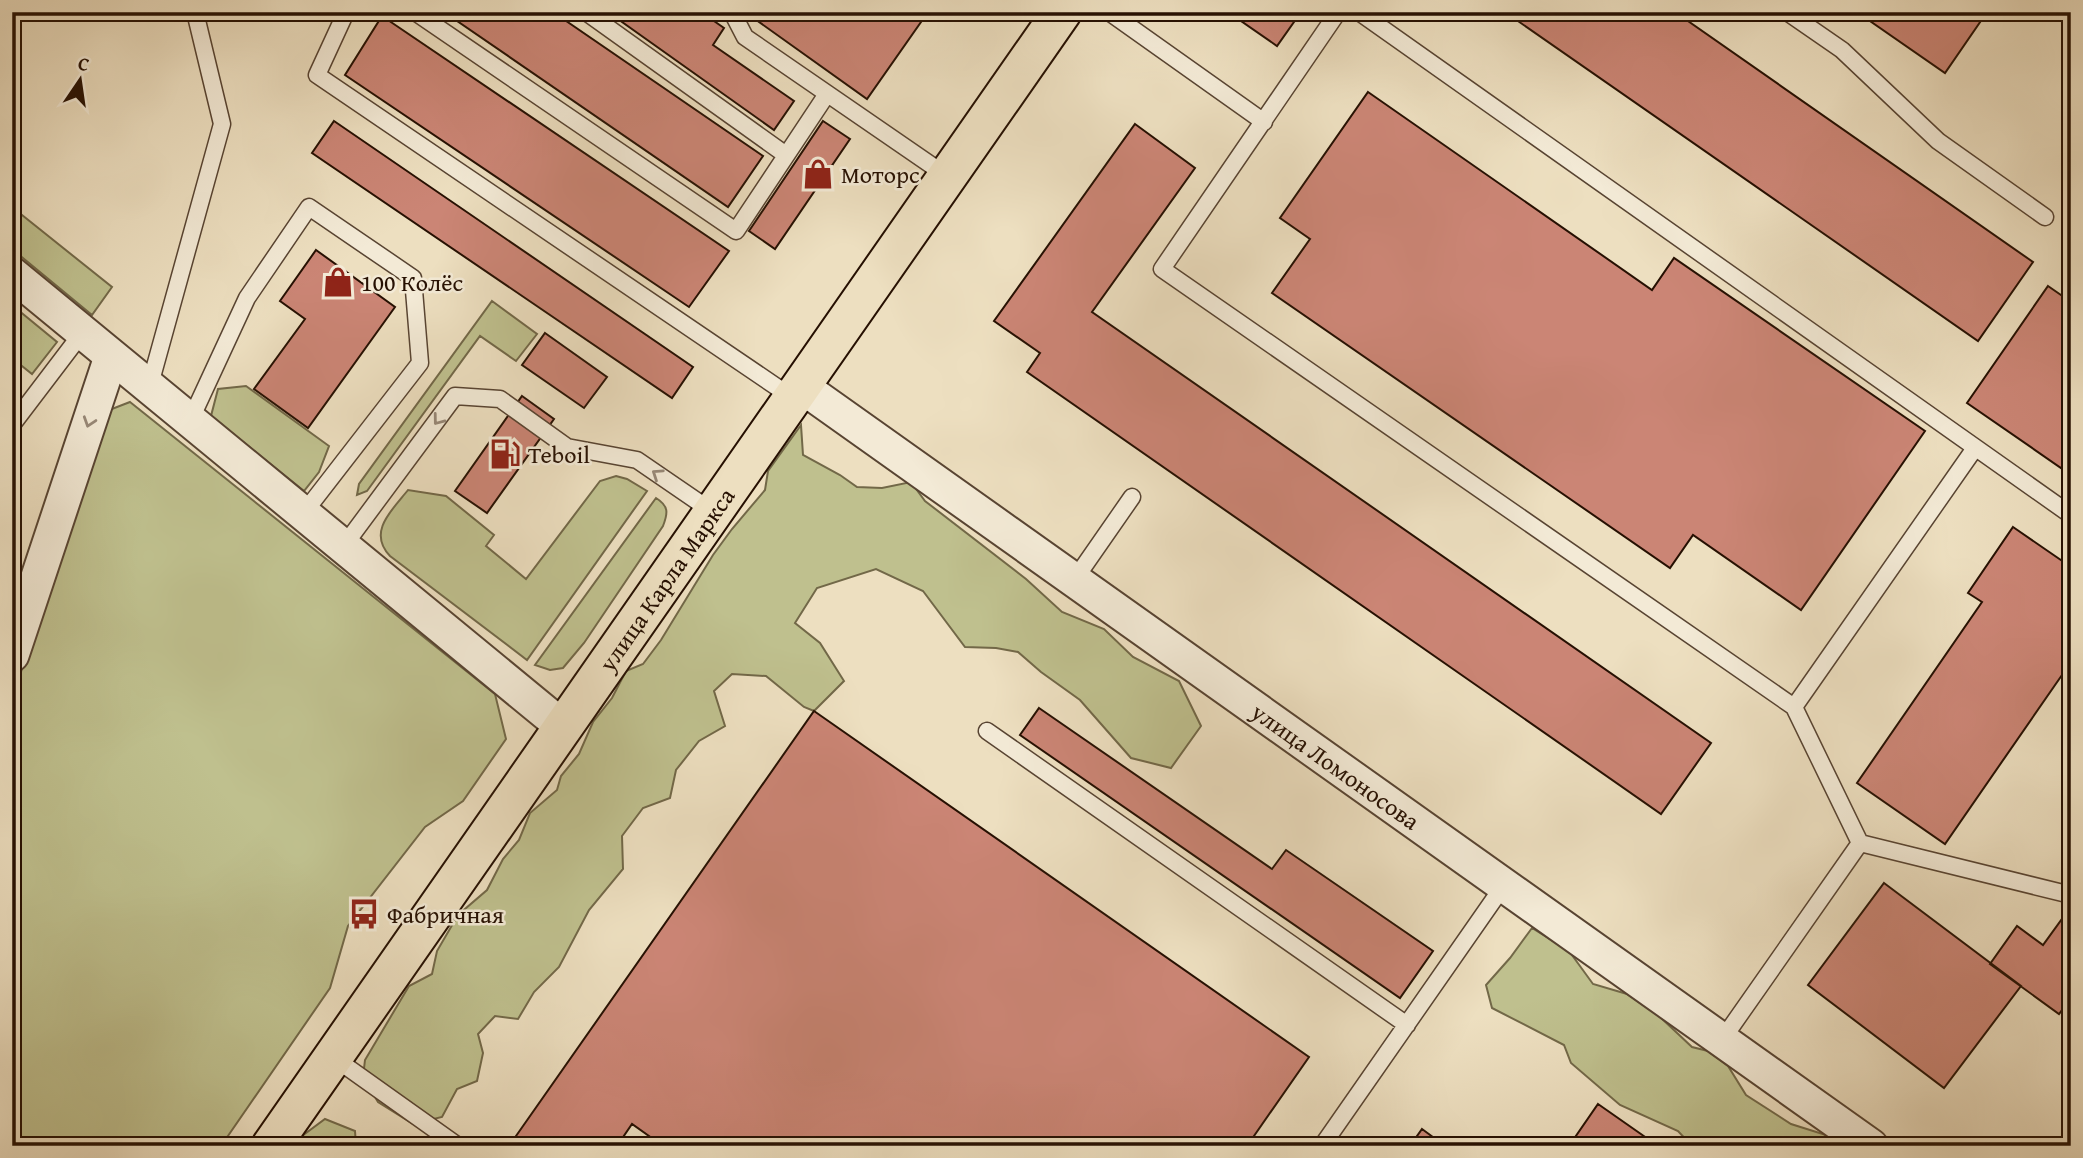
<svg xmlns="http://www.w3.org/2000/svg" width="2083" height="1158" font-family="'Gentium Book Plus',serif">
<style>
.green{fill:#bfc08e;stroke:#726848;stroke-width:2}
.building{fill:#cb8575;stroke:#261002;stroke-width:2}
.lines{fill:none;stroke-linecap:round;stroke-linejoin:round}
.lane-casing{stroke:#584432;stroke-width:19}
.street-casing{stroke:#584432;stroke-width:37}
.primary-casing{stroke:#261002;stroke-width:42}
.lane{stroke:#f3ead6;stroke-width:16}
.street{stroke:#f3ead6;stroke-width:33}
.primary{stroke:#eddfc0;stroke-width:38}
.oneway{stroke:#978877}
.labels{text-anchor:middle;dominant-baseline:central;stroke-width:5;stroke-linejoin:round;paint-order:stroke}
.poi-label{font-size:24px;fill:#261002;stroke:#f3ead6;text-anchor:start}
.street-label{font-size:24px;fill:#261002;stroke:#f3ead6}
</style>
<rect width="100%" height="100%" fill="#eddfc0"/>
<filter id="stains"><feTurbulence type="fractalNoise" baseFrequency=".00286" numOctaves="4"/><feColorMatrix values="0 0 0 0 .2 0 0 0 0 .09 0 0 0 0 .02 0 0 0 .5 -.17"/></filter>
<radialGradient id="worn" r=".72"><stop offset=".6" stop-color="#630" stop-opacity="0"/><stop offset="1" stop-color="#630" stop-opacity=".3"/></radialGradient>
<path class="green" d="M 12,207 L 112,287 L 92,315 L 12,249 Z
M 492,301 L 537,334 L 516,361 L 480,336 L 367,491 L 357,495 L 359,484 Z
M 12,305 L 57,342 L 32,374 L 12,358 Z
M 246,386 L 329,446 L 319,472 L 304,491 L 211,416 L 218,389 Z
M 130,402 L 495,694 L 506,739 L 463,801 L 425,827 L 348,926 L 330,988 L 221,1146 L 12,1146 L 12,700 L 104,412 Z
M 801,425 L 803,455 L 840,475 L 857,487 L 882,488 L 911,482 L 925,501 L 1026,579 L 1062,612 L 1104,629 L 1133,657 L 1179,681 L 1201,726 L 1171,768 L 1131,758 L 1080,700 L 1041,672 L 1018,652 L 996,648 L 965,647 L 923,591 L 876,569 L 817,588 L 795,623 L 820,643 L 844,681 L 814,711 L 804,707 L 766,676 L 732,674 L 714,691 L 725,726 L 699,741 L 676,770 L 670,798 L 643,808 L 622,836 L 623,869 L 589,910 L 559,967 L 534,992 L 518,1019 L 495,1016 L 478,1034 L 483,1053 L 477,1081 L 457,1089 L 442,1117 L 413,1124 L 378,1102 L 363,1077 L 365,1060 L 409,986 L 432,974 L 437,951 L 458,915 L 487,890 L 503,859 L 519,840 L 530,813 L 557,790 L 561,776 L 579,754 L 593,722 L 612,698 L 626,671 L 643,664 L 661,640 L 713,555 L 732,529 L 765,490 L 768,471 Z
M 616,476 L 627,479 L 647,491 L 527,660 L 390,556 C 367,532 392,510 408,490 L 446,496 L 494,535 L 486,546 L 526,579 L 600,481 Z
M 656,498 C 669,506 668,513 663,526 L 584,643 L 563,668 L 550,670 L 535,665 Z
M 1532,928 L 1569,951 L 1593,984 L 1627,994 L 1659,1016 L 1692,1047 L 1708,1051 L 1728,1066 L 1746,1095 L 1791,1124 L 1826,1135 L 1830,1146 L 1692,1146 L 1678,1131 L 1620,1105 L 1571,1063 L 1564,1045 L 1492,1008 L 1486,985 L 1510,958 Z
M 325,1119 L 355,1131 L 356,1146 L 300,1146 L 302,1136 Z"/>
<path class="building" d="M 444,12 L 553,12 L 763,156 L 728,207 Z
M 608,12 L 701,12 L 724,28 L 713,45 L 794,101 L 774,130 Z
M 745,12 L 928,12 L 867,99 Z
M 1228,12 L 1301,12 L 1277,46 Z
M 1505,12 L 1675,12 L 2033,262 L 1978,341 Z
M 1857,12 L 1987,12 L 1945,73 Z
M 382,16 L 729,251 L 689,307 L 345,75 Z
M 1368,92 L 1652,290 L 1674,258 L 1925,431 L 1801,610 L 1693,535 L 1670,568 L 1272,293 L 1310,239 L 1280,218 Z
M 334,121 L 693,367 L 672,398 L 312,153 Z
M 823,121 L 850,139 L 775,249 L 749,231 Z
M 1135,124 L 1195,168 L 1092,312 L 1711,743 L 1661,814 L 1027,372 L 1040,353 L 994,321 Z
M 316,250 L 395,307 L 308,428 L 254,389 L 305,319 L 280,301 Z
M 2048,286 L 2071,302 L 2071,454 L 2061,468 L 1967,403 Z
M 545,333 L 607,377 L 584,408 L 522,365 Z
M 522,396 L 554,419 L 487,513 L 455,491 Z
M 2013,527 L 2071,567 L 2071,662 L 1945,844 L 1857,783 L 1982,602 L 1968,593 Z
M 1039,708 L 1272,869 L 1286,850 L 1433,951 L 1400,998 L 1020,735 Z
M 814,711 L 1309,1057 L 1247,1146 L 663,1146 L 632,1124 L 617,1146 L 509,1146 Z
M 1884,883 L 2021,986 L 1944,1088 L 1808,985 Z
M 2067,912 L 2071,915 L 2071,998 L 2059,1014 L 1990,964 L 2017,926 L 2043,945 Z
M 1598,1104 L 1658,1146 L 1569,1146 Z
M 1422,1129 L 1445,1146 L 1410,1146 Z"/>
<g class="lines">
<g class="lane-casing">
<path id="lane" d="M 346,12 L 317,75 L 793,398
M 415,12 L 736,231 L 827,94
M 586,12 L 786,155
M 732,12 L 745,37 L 947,176
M 1109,12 L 1264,122
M 1338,12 L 1162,269 L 1794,707 L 1975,448
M 1359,12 L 2071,515
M 1787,12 L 1842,50 L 1938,141 L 2045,217
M 149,388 L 222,124 L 195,12
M 190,421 L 247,298 L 309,207 L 413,278 L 420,363 L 303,514
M 12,425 L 82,333
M 343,547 L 455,396 L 500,399 L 567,447 L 637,460 L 713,512
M 1075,579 L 1132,497
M 1794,707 L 1860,843
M 987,731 L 1407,1025
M 1722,1040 L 1860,843 L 2071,895
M 333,1057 L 458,1146
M 1322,1146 L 1504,885"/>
</g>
<g class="street-casing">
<g id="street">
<path d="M 12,274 L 563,727"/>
<path id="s1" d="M 801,386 L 1871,1146"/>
<path d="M 12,655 L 111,357"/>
</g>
</g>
<g class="primary-casing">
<g id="primary">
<path id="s2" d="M 271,1146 L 1062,12"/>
</g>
</g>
<use href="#lane" class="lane"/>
<use href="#street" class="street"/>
<use href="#primary" class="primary"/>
</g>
<defs><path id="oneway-chevron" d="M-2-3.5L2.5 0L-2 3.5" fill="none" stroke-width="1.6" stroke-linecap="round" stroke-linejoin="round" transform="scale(1.75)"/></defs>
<g class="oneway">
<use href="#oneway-chevron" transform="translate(438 420) rotate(127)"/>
<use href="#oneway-chevron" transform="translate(89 422) rotate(108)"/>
<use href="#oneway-chevron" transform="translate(657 474) rotate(-146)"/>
</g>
<defs>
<g id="shop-bare" transform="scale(2.415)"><path d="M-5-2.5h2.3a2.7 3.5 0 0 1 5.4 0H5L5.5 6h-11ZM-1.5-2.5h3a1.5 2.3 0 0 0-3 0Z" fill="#8f2418" stroke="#f3ead6" stroke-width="2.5" paint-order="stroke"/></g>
<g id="fuel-bare" transform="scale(2.415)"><path d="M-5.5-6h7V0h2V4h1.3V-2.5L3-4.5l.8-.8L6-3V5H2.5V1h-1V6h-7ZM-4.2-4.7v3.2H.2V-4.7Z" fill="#8f2418" stroke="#f3ead6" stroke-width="2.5" paint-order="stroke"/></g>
<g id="bus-bare" transform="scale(2.415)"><path d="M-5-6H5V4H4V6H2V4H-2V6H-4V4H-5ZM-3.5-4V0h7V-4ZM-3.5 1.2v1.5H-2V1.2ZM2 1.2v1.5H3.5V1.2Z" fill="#8f2418" stroke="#f3ead6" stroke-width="2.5" paint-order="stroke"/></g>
</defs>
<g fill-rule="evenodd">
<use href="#shop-bare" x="818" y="174"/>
<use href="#shop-bare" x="338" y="282"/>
<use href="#fuel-bare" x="505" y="454"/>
<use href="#bus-bare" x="364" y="914"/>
</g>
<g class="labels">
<g class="poi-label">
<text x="841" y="174">Моторс</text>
<text x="361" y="282">100 Колёс</text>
<text x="528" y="454">Teboil</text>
<text x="387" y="914">Фабричная</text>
</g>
<g class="street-label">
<text stroke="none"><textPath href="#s2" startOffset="691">улица Карла Маркса</textPath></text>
<text stroke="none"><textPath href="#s1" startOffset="656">улица Ломоносова</textPath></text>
</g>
</g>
<rect width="2083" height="1158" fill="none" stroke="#eddfc0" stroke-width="42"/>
<rect x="14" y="14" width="2055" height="1130" fill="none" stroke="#261002" stroke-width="3.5"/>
<rect x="21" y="21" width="2041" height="1116" fill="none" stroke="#261002" stroke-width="2"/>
<g transform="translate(80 80) rotate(13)" stroke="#f3ead6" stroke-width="5" paint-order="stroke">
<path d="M0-5L12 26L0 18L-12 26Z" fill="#261002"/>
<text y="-10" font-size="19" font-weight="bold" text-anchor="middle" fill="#261002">С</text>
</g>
<rect width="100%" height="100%" filter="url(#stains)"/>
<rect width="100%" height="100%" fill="url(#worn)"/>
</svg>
